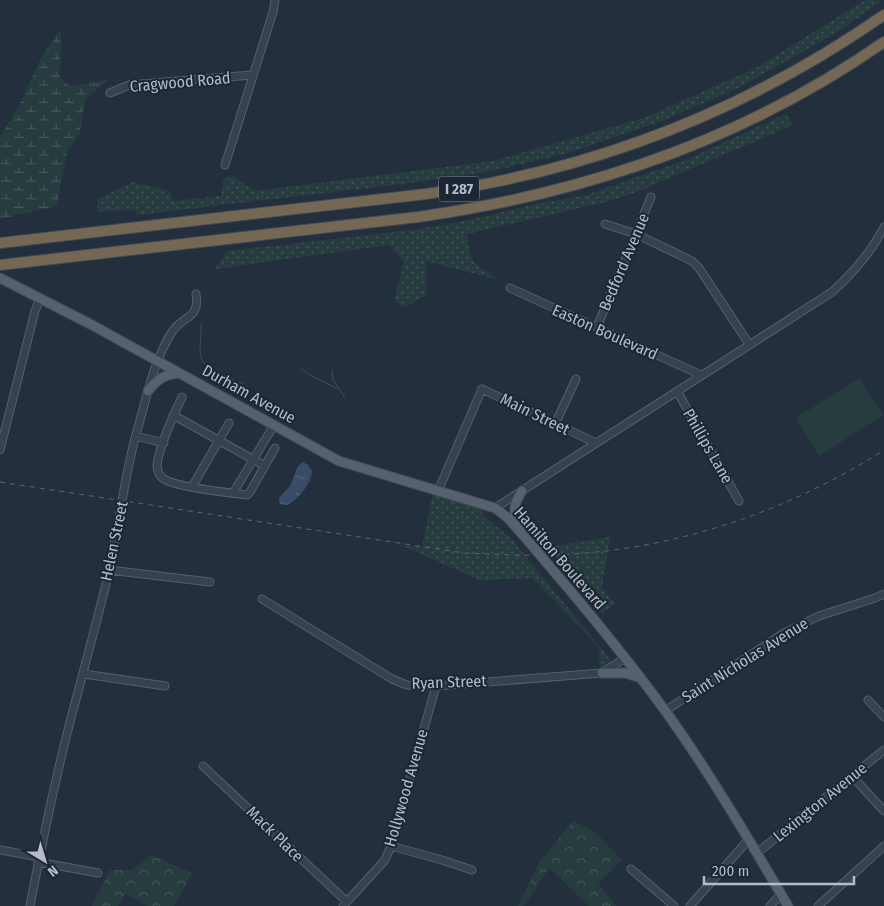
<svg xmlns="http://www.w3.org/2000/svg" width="884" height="906" font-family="'Fira Sans Condensed',sans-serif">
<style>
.grass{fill:url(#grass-dots)}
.forest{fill:url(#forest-crowns)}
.wetland{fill:url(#wetland-marsh)}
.garden{fill:#263c3f}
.water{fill:url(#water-ripples)}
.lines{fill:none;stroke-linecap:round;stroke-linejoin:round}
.stream{stroke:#394c67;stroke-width:1}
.minor-casing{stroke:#565f6c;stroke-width:9}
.major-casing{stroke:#414a57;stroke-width:11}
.highway-casing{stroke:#434c59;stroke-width:12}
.minor{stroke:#38414e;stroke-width:7}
.major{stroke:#56606e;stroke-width:9}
.highway{stroke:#746855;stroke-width:10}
.rail{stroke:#5a6575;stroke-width:1;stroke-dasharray:5 5;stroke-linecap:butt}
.major-bridge-casing{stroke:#414a57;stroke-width:11;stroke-linecap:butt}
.major-bridge{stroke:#56606e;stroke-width:9}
.labels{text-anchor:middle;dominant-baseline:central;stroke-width:4;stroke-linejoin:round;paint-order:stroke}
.shield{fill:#1d2633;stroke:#878f9c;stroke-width:1}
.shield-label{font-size:15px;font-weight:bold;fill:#b4bcc9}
.street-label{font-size:16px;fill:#b4bcc9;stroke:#1d2633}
</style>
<defs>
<pattern id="grass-dots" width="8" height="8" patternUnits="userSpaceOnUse" patternTransform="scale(1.25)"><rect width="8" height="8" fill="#263c3f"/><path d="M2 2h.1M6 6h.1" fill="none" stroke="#435659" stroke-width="1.8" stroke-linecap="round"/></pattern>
<pattern id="forest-crowns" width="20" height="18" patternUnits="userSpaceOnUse" patternTransform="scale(1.25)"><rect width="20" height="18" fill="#263c3f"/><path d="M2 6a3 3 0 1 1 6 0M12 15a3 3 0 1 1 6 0" fill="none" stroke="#435659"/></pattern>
<pattern id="wetland-marsh" width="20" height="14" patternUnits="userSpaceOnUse" patternTransform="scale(1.25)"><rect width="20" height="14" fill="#263c3f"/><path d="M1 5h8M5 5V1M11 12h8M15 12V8" fill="none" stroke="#435659"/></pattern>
<pattern id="water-ripples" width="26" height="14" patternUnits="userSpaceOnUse" patternTransform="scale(1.25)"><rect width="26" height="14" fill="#394c67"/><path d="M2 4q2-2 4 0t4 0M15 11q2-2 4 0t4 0" fill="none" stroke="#53647b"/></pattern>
</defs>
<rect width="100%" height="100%" fill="#242f3e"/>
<path class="grass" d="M 865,0 L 883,0 L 838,32 L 736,89 L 662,121 L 568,153 L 498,170 L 420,182 L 137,215 L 134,210 L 98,212 L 97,199 L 133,182 L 170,191 L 172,201 L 221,196 L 224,179 L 233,176 L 254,191 L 493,161 L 646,117 L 756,68 Z
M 786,114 L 793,125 L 634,193 L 606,202 L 467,234 C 469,265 476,264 499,280 L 426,261 L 427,294 L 405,307 L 394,301 L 404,262 L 389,245 L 215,269 L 227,251 L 413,230 L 460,222 L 536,204 L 586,195 L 686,160 Z
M 433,493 L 480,508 L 484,516 L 510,537 L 614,664 L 600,671 L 599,647 L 532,578 L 480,580 L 401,545 L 422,547 Z
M 610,537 L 602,588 L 615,604 L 602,613 L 548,547 Z"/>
<path class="forest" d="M 573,821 L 594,831 L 622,860 L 598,883 L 616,906 L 589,906 L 549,868 L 524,906 L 518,906 L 540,861 Z
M 152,855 L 192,873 L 174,906 L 147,906 L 126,894 L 118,906 L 92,906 L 110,870 L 132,870 Z"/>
<path class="wetland" d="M 61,29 L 60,77 L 70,86 L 110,79 L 86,98 L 79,135 L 67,151 L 57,206 L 0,219 L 0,137 L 17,109 L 41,58 Z"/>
<path class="garden" d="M 859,378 L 883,415 L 819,456 L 796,418 Z"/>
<path class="water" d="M 303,462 L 308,465 L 312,471 C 311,484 299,498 288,505 L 280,504 L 279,498 L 290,486 L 298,466 Z"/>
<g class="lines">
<path class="stream" d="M 201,323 C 202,332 200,341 200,351 C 200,369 220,373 234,380 L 235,384
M 301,368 L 310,375 L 338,389
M 332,370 L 333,380 L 345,398
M 234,386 L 244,382"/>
<g class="minor-casing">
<path id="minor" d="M 110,93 L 129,85 L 252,75
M 225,165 L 273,12 L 275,0
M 605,224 L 636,234 L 692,261 L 699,268 L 749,344
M 510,288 L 701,375
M 597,327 L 651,197
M 677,391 L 739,501
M 182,397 C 174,414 158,449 157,466 C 157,471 160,477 164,479 C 175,487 230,493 247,495 L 250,492 L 275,448
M 173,415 L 265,466
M 555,424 L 576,379
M 136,436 L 164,443
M 0,450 L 35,311 L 40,299
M 192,487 L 229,423
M 438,491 L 482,389 L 596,443
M 233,493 L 274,425
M 495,508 L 832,292 C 853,273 871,253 884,227
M 109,570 L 210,582
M 262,599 L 392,679 L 407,685 L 436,686 L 602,673 L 625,658
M 84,674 L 165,686
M 868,700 L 884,717
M 665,711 L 784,633 L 819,616 L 875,598 L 884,594
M 203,766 L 347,902
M 852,776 L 884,811
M 391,846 L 442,860 L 472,870
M 0,850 L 39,857
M 757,853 L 884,750
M 38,862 L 98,873
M 631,869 L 674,906
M 30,906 C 42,843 55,780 71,718 C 84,669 97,621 109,572 C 119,525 124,477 137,431 C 147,397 153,362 172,332 C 183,315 200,320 196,294
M 343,906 L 385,860 L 391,846 L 436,686
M 690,906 L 749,839
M 770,906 L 781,894
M 818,906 L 884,846"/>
</g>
<g class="major-casing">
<path id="major" d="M 0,278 L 92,325 L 339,461 L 495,508 L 508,518 L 535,549
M 148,391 C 157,379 164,375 179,373
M 521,527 C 513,511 512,506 522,491
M 545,561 C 588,611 630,662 669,716 C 712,777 750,841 788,906
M 602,673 L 625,673 L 641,678"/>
</g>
<g class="highway-casing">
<path id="highway" d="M 0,243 L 426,194 C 594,170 745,112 884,15
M 0,265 L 418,217 C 587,193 744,140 884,42"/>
</g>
<use href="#minor" class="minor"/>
<use href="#major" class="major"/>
<use href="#highway" class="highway"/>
<path class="rail" d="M 0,482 L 464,553 C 493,554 522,556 551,555 C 668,552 786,513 884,450"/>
<g class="major-bridge-casing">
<path id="major-bridge" d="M 535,549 L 545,561"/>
</g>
<use href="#major-bridge" class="major-bridge"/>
</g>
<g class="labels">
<rect class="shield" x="439" y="176.5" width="40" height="25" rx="4"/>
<g class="shield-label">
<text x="459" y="189">I 287</text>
</g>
<g class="street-label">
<text transform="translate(180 82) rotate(-5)">Cragwood Road</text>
<text transform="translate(624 262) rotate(-67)">Bedford Avenue</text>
<text transform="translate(605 332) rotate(24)">Easton Boulevard</text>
<text transform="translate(249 394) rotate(29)">Durham Avenue</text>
<text transform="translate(535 414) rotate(26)">Main Street</text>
<text transform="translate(708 446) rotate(60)">Phillips Lane</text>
<text transform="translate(114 541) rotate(-78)">Helen Street</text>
<text transform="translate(560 558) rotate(49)">Hamilton Boulevard</text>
<text transform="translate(745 660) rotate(-32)">Saint Nicholas Avenue</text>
<text transform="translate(449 682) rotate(-2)">Ryan Street</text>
<text transform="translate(406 788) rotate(-74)">Hollywood Avenue</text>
<text transform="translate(820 802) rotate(-39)">Lexington Avenue</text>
<text transform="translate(275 834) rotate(44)">Mack Place</text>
</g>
</g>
<g transform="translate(45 861) rotate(142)" stroke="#1d2633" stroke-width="4" paint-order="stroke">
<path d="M0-4L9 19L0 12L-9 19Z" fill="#b4bcc9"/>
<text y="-8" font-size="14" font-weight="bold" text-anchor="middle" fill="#b4bcc9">N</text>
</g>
<path d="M704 876v8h150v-8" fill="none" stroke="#b4bcc9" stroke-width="2.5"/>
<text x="712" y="876" font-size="15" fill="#b4bcc9" stroke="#1d2633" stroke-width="4" paint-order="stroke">200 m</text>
</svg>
